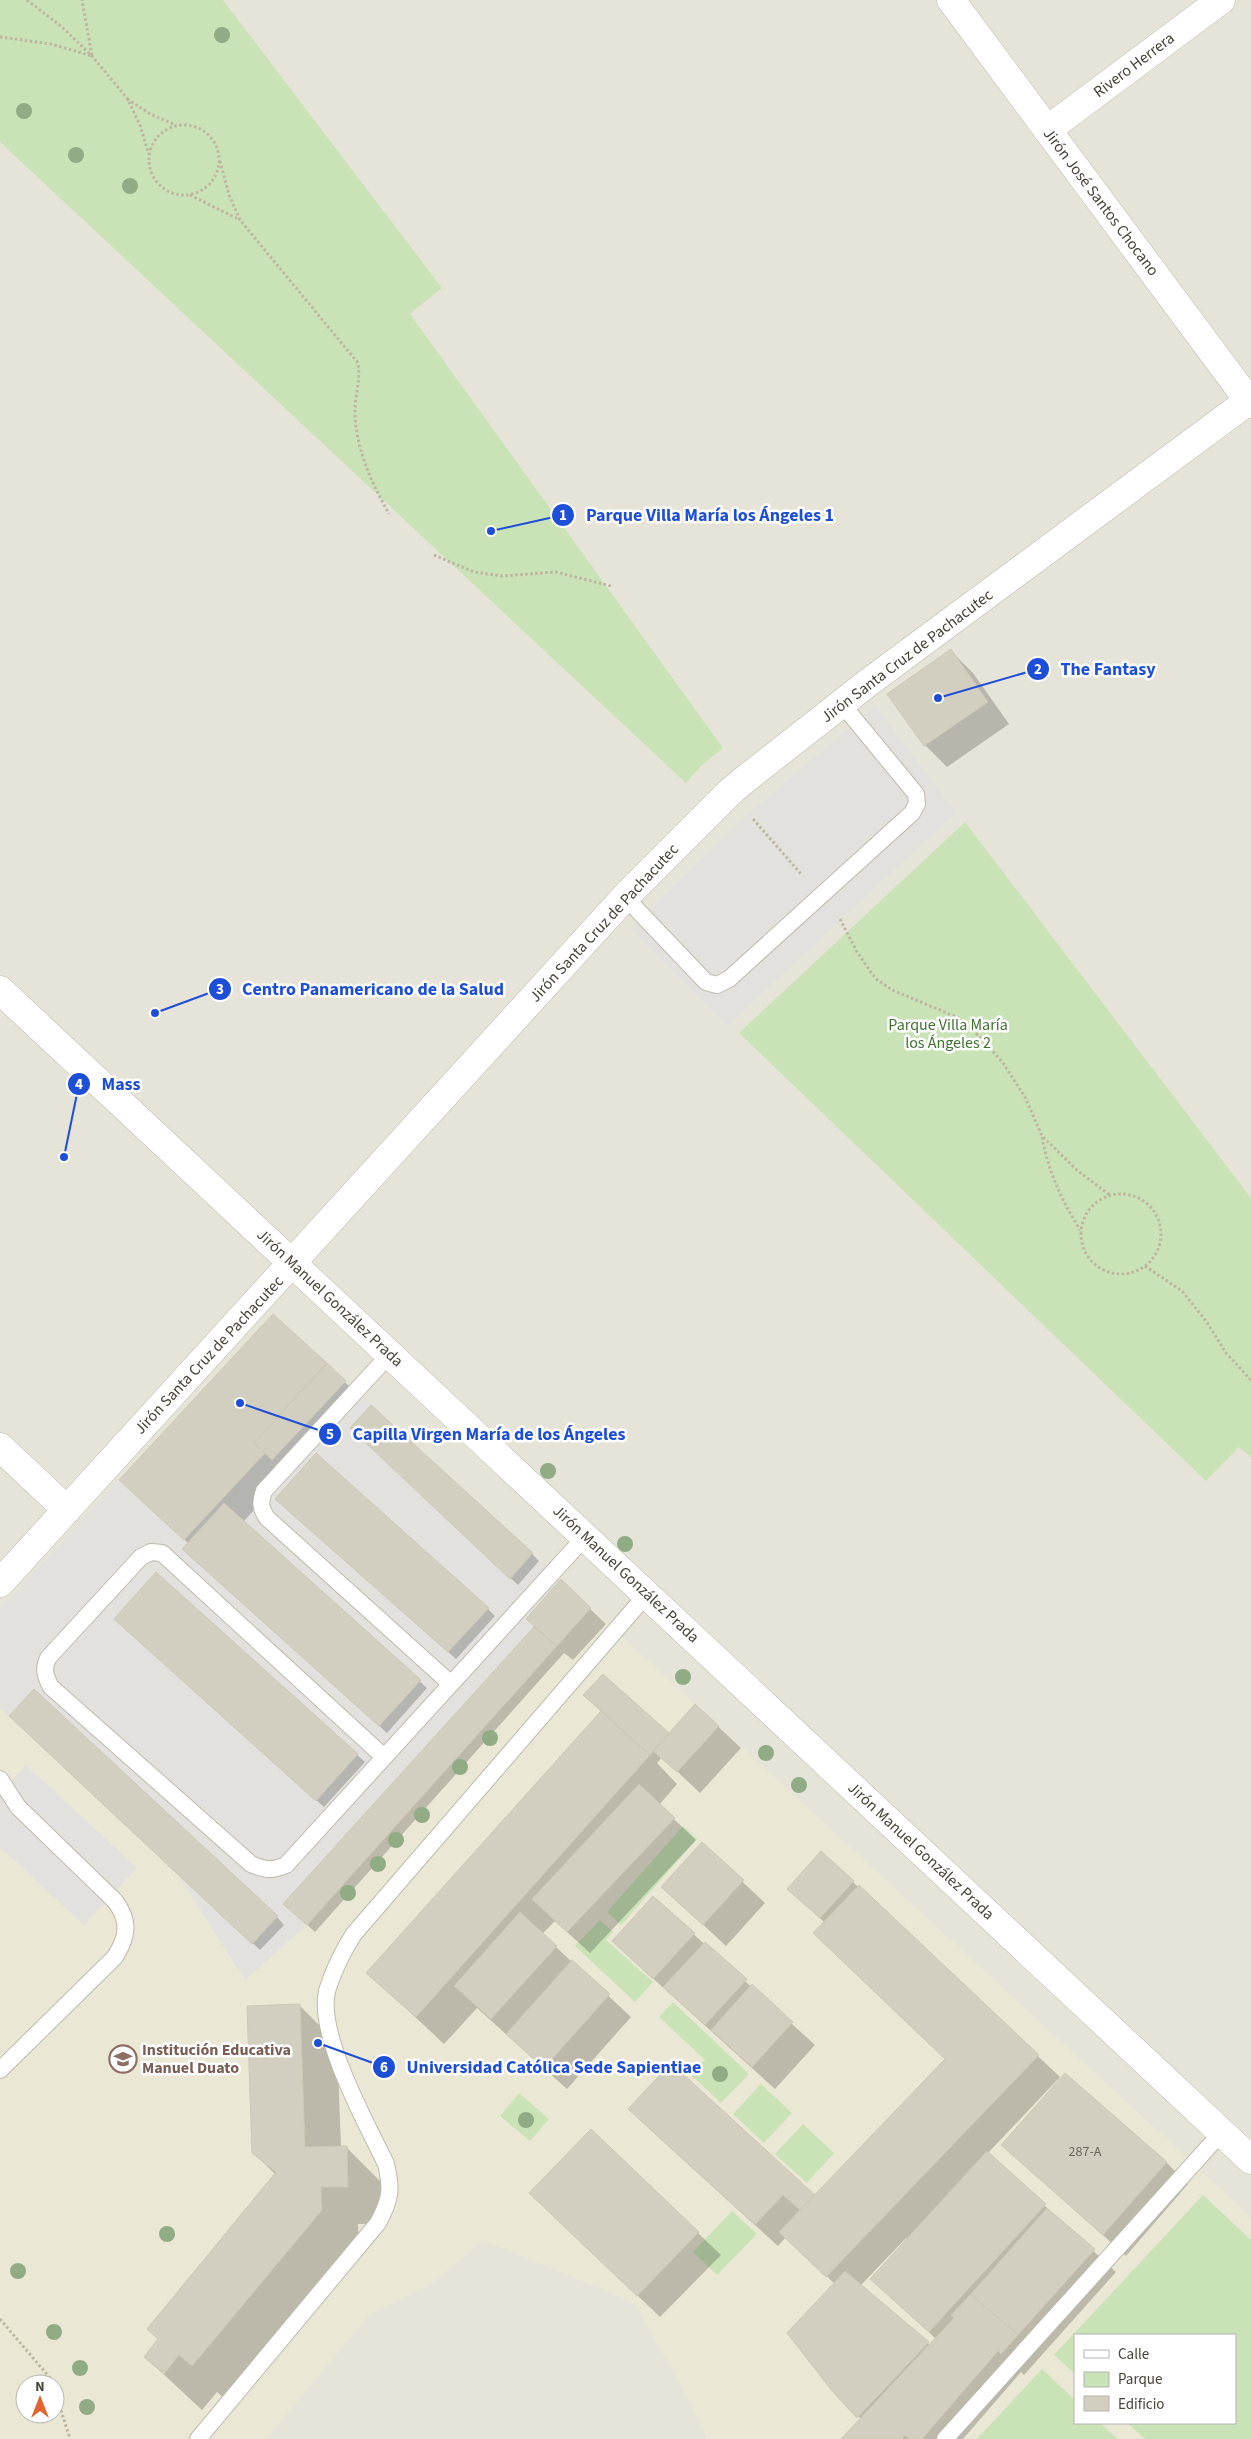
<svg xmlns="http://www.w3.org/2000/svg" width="1251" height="2439" font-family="'Source Sans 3',sans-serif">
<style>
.residential{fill:#e6e4d8;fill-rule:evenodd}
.education{fill:#ebe7d5;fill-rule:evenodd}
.green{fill:#c9e3b7}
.parking{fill:#e2e1de}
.shadow{fill:#0003;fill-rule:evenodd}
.building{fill:#d3cfc0;stroke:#cec7b4}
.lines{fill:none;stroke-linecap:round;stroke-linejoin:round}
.service-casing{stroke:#bebaad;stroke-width:18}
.minor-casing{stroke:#bebaad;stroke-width:29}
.tertiary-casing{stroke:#bebaad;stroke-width:29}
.path{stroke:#beb7a0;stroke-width:3;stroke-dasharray:2.5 2.5;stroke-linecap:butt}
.service{stroke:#fff;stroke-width:16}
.minor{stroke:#fff;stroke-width:28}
.tertiary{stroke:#fff;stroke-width:28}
.tree{fill:#91ab85}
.labels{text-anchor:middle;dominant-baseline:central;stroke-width:5;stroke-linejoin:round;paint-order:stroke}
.number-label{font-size:14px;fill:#69665b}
.street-label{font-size:16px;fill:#464339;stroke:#fff}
.park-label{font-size:16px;fill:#417232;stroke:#fff}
.education-label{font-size:16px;font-weight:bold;fill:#785e54;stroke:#fff;text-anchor:start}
.leader{fill:none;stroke:#1d4ed8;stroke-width:2}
.callout-dot{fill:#1d4ed8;stroke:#fff;stroke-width:2}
.mark-label{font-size:15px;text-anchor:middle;font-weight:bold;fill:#fff}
.callout-label{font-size:18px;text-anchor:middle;font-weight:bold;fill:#1d4ed8;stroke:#fff;stroke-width:5;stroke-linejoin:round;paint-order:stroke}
</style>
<rect width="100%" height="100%" fill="#f3f1ea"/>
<path class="residential" d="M 0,0 L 1251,0 L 1251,2439 L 0,2439 ZM 1075,2335 L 1235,2335 L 1235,2423 L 1075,2423 ZM 25,2384 L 55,2384 L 55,2414 L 25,2414 Z"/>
<path class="education" d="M 591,1608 L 1251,2217 L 1251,2439 L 706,2439 L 700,2420 L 635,2303 L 483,2240 L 430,2285 L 371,2313 L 266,2439 L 0,2439 L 0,1708 L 177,1873 L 307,1925 ZM 1075,2335 L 1235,2335 L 1235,2423 L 1075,2423 ZM 25,2384 L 55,2384 L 55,2414 L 25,2414 Z"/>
<path class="green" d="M 0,0 L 223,0 L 442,288 L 410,314 L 723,748 L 702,765 L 686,783 L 0,142 Z
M 965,822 L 1251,1198 L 1251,1457 L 1239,1447 L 1206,1481 L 739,1033 Z
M 683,1826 L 697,1839 L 621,1925 L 607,1912 Z
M 600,1920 L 613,1932 L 606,1940 L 653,1982 L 635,2002 L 575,1946 Z
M 673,2002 L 749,2074 L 721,2103 L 691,2075 L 705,2060 L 659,2017 Z
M 761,2084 L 792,2113 L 764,2143 L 733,2114 Z
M 519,2093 L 549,2119 L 530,2141 L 500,2116 Z
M 803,2124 L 834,2153 L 807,2183 L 775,2154 Z
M 1203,2195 L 1251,2240 L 1251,2439 L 1145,2439 L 1127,2423 L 1235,2423 L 1235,2335 L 1075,2335 L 1075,2374 L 1054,2355 Z
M 732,2211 L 757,2234 L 717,2275 L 693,2252 Z
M 1042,2369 L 1075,2400 L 1075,2423 L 1100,2423 L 1118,2439 L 977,2439 Z"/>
<path class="parking" d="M 875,706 L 956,812 L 727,1026 L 630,929 L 747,815 Z
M 327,1363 L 591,1608 L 307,1925 L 245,1980 L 177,1873 L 0,1708 L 0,1609 L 119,1480 L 184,1540 L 265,1454 Z
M 26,1765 L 137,1868 L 84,1925 L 0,1847 L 0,1793 Z"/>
<path class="shadow" d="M 951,651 L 973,673 L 1009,724 L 947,767 L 925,745 Z
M 326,1364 L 352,1389 L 280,1466 L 277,1464 L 275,1465 L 286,1476 L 243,1522 L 427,1688 L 387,1733 L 191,1557 L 189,1544 L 121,1480 Z
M 358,1435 L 532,1554 L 539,1561 L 518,1585 Z
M 284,1506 L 488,1609 L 495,1616 L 456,1659 Z
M 156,1574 L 365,1762 L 324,1807 L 123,1626 Z
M 561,1581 L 606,1624 L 573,1660 L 564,1653 L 315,1932 L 292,1911 L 539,1631 L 528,1619 Z
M 603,1676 L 670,1735 L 696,1706 L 741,1748 L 700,1793 L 662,1757 L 657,1763 L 677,1784 L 659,1805 L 696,1840 L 590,1953 L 555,1921 L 542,1934 L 631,2017 L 567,2089 L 477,2008 L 444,2044 L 368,1973 L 602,1711 Z
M 18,1723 L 277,1917 L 284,1925 L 260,1950 Z
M 702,1844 L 765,1903 L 726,1946 L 663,1887 Z
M 822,1853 L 1060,2077 L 988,2153 L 1116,2272 L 1024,2375 L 1021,2372 L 963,2439 L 843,2439 L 861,2419 L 834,2391 L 835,2284 L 786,2237 L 778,2246 L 652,2131 L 815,2196 L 946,2059 L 825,1923 L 789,1889 ZM 906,2238 L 908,2240 L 872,2279 L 936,2339 L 930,2345 L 861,2285 Z
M 654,1898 L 815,2045 L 775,2089 L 636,1963 Z
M 299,2005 L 337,2043 L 341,2147 L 346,2147 L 384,2185 L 385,2224 L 358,2224 L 359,2248 L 230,2403 L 217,2392 L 202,2410 L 145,2357 L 276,2175 L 253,2152 Z
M 591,2131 L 721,2255 L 660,2317 L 553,2215 Z
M 1003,2145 L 1166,2162 L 1188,2184 L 1126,2256 Z"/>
<path class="building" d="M 951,649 L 988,702 L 924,746 L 887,694 Z
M 273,1314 L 327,1363 L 254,1443 L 265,1453 L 184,1540 L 119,1480 Z
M 327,1363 L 346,1381 L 272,1460 L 254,1443 Z
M 371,1405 L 533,1553 L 510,1579 L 350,1428 Z
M 316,1453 L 489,1608 L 448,1652 L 275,1499 Z
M 224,1503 L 421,1680 L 379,1726 L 182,1549 Z
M 156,1572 L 358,1754 L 316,1801 L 114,1619 Z
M 561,1579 L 591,1608 L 557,1646 L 526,1619 Z
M 534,1627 L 557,1646 L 307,1925 L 283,1904 Z
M 603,1674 L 669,1733 L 650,1755 L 583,1695 Z
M 34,1689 L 278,1916 L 252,1944 L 9,1716 Z
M 695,1704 L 719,1726 L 677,1772 L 653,1751 Z
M 601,1711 L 650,1755 L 416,2017 L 366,1973 Z
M 639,1784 L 675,1818 L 567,1932 L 532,1899 Z
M 702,1842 L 744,1880 L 703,1925 L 661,1887 Z
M 821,1851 L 854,1881 L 820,1918 L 787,1889 Z
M 859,1885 L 1039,2055 L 826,2277 L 779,2232 L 945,2059 L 813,1933 Z
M 653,1896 L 695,1933 L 653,1979 L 612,1941 Z
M 520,1912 L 557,1946 L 491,2019 L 454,1986 Z
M 705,1942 L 747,1979 L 705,2025 L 663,1987 Z
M 572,1960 L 610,1994 L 544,2068 L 506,2034 Z
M 752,1984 L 793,2022 L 752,2067 L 711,2030 Z
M 300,2004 L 305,2147 L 347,2146 L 348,2187 L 321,2187 L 322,2210 L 192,2366 L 179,2355 L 164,2374 L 144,2357 L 158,2339 L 147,2329 L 276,2172 L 252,2153 L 247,2006 Z
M 671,2063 L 815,2195 L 800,2210 L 783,2195 L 755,2225 L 628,2109 Z
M 1065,2073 L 1167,2162 L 1103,2235 L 1001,2145 Z
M 591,2129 L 699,2232 L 637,2296 L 529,2193 Z
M 987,2151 L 1046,2204 L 929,2332 L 870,2279 Z
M 1047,2208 L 1095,2249 L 1018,2335 L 971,2294 Z
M 845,2271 L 929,2342 L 857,2418 L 833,2392 L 787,2333 Z
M 971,2294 L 1018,2335 L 1001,2354 L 998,2351 L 922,2439 L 909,2439 L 905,2435 L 902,2439 L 841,2439 L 954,2318 L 951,2315 Z"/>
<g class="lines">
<g class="service-casing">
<path id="service" d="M 625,897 L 706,982 L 717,985 L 729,979 L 912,813 L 917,804 L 916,794 L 842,704
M 390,1354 L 264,1491 C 260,1502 260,1508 267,1518 L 451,1684
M 384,1757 L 162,1553 L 151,1552 L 141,1557 L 48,1658 C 43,1669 45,1676 51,1687 L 251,1864 C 265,1870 272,1871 286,1865 L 585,1537
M 0,1779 L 18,1807 L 115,1901 C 130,1921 128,1936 115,1957 L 0,2070
M 198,2439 L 378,2223 C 391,2199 392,2189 386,2164 C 366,2122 317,2035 327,1991 C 333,1971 342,1953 353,1935 L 647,1594
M 945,2439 L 1222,2132"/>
</g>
<g class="minor-casing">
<path id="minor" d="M 951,0 L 1251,404
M 1047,130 L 1221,0
M 0,1447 L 67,1510
M 0,1583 L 625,897 L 730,792 L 748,777 L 869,682 L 1251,399"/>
</g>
<g class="tertiary-casing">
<path id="tertiary" d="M 0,990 L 1251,2160"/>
</g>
<path class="path" d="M 27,0 L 62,27 L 92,56 L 127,98 L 140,125 L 149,155
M 0,37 L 51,44 L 92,56 L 82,0
M 127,99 L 152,115 L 176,125
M149 160a35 35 0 1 1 70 0a35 35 0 1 1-70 0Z
M 220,161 L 229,195 L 240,220 L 358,363 C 361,381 354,398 355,416 C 357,452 372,483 389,514
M 190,195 L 240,220
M 434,555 L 474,572 L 502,576 L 556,572 L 611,586
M 753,819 L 802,875
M 840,919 L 857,952 L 875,978 L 892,990 L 959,1018 L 981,1038 L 1003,1063 L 1025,1097 L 1042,1136 L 1078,1171 L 1110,1195
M 1042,1137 C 1049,1174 1061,1198 1080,1230
M1081 1234a40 40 0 1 1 80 0a40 40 0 1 1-80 0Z
M 1145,1266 L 1182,1291 L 1206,1321 L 1226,1353 L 1251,1380
M 0,2319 L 50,2378 L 52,2384
M 55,2391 L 70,2439"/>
<use href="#service" class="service"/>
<use href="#minor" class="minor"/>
<use href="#tertiary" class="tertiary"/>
</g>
<g class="tree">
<circle cx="222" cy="35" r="8"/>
<circle cx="24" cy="111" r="8"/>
<circle cx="76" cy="155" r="8"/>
<circle cx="130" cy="186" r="8"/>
<circle cx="548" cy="1471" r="8"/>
<circle cx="625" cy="1544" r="8"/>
<circle cx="683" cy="1677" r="8"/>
<circle cx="490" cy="1738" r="8"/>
<circle cx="766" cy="1753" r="8"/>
<circle cx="460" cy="1767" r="8"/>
<circle cx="799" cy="1785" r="8"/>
<circle cx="422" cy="1815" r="8"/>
<circle cx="396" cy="1840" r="8"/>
<circle cx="378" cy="1864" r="8"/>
<circle cx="348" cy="1893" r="8"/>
<circle cx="720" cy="2074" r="8"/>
<circle cx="526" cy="2120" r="8"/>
<circle cx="167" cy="2234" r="8"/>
<circle cx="18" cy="2271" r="8"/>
<circle cx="54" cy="2332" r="8"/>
<circle cx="80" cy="2368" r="8"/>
<circle cx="87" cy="2407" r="8"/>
</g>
<defs>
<g id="school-ring" transform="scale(1.4375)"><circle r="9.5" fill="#fff" stroke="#8d6e63" stroke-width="1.5"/><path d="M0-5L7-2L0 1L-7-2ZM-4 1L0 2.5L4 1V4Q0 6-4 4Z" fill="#8d6e63"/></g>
</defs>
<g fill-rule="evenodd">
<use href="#school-ring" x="123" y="2059"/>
</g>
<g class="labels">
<g class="number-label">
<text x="1085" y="2152">287-A</text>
</g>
<g class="street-label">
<text transform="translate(1134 65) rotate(-37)">Rivero Herrera</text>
<text transform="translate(1101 202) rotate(53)">Jirón José Santos Chocano</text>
<text transform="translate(907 656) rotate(-37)">Jirón Santa Cruz de Pachacutec</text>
<text transform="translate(604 923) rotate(-47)">Jirón Santa Cruz de Pachacutec</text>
<text transform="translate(330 1298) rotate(43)">Jirón Manuel González Prada</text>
<text transform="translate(209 1355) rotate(-47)">Jirón Santa Cruz de Pachacutec</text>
<text transform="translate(626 1574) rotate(43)">Jirón Manuel González Prada</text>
<text transform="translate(921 1851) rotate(43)">Jirón Manuel González Prada</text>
</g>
<g class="park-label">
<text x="948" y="1025">Parque Villa María<tspan x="948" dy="18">los Ángeles 2</tspan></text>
</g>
<g class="education-label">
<text x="142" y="2050">Institución Educativa<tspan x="142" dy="18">Manuel Duato</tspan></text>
</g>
</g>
<path class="leader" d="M491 531L563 515M938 698L1038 669M155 1013L220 989M64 1157L79 1084M240 1403L330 1434M318 2043L384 2067"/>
<g class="callout-dot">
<circle cx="491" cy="531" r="5"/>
<circle cx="938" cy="698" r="5"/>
<circle cx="155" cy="1013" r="5"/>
<circle cx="64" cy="1157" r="5"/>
<circle cx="240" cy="1403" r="5"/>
<circle cx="318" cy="2043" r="5"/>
<circle cx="563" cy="515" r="12"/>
<circle cx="1038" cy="669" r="12"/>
<circle cx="220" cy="989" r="12"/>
<circle cx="79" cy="1084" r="12"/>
<circle cx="330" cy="1434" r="12"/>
<circle cx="384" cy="2067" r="12"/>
</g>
<g class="mark-label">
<text x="563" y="520">1</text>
<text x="1038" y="674">2</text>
<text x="220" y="994">3</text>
<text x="79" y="1089">4</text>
<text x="330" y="1439">5</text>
<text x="384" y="2072">6</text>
</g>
<g class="callout-label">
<text x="710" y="521">Parque Villa María los Ángeles 1</text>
<text x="1108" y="675">The Fantasy</text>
<text x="373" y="995">Centro Panamericano de la Salud</text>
<text x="121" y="1090">Mass</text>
<text x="489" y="1440">Capilla Virgen María de los Ángeles</text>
<text x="554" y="2073">Universidad Católica Sede Sapientiae</text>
</g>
<rect x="1074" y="2334" width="162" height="90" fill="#ffffff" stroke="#b5b4b0"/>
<rect x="1084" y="2350" width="25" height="8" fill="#ffffff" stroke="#b5b4b0"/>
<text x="1118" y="2359" font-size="15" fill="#464339">Calle</text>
<rect x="1084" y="2372" width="25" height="15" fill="#c9e3b7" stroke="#b5b4b0"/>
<text x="1118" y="2384" font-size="15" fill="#464339">Parque</text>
<rect x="1084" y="2396" width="25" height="15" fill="#d3cfc0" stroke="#b5b4b0"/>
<text x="1118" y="2409" font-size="15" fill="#464339">Edificio</text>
<g transform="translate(40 2399)"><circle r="24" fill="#ffffff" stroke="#b5b4b0"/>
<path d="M0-4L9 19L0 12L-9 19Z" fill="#e36431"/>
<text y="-8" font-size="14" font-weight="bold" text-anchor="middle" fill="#464339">N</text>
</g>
</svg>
